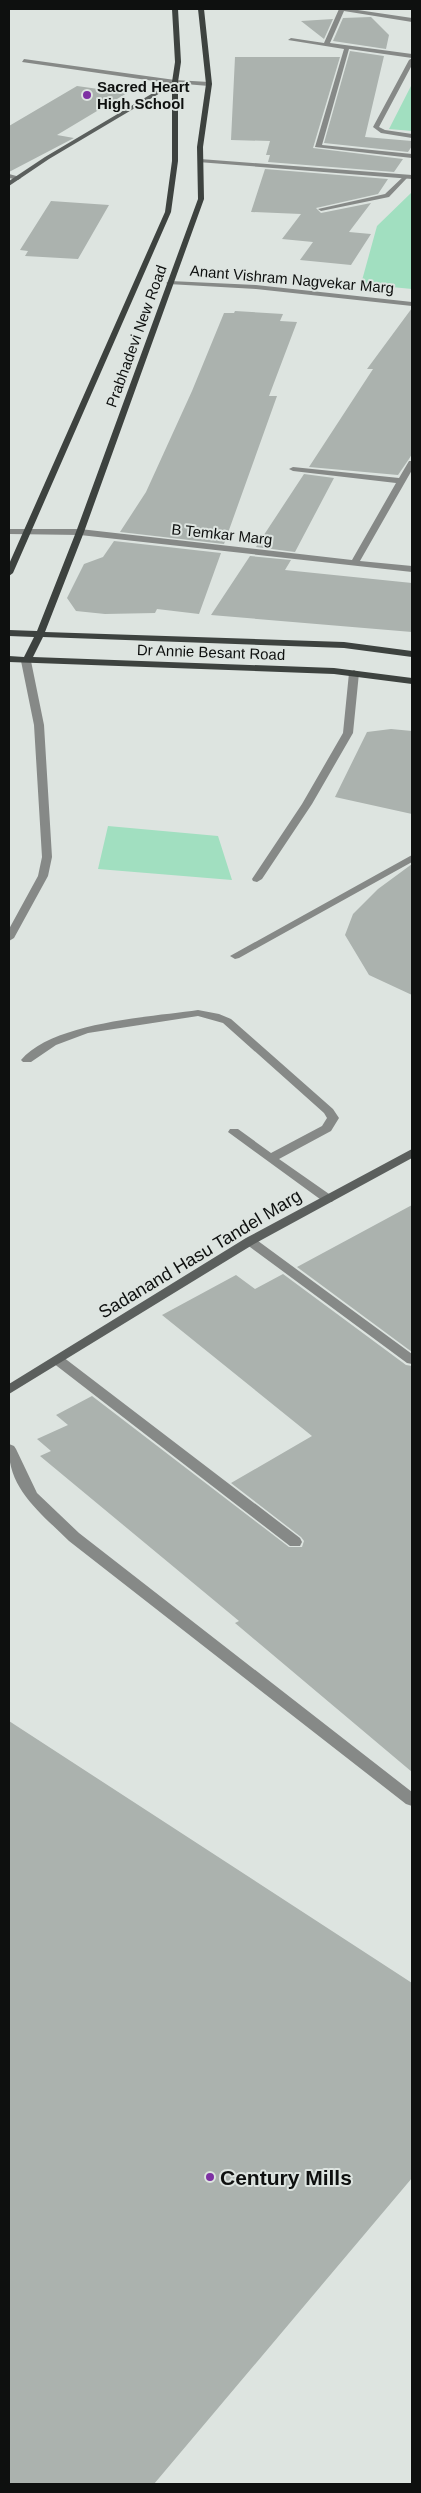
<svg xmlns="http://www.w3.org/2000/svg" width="421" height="2493" font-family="Helvetica,sans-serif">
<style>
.green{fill:#a1dfc0}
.building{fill:#abb2ae}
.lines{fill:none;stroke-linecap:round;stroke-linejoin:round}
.lane{fill:#868987;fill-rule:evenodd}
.street{fill:#868987;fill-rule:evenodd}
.secondary{fill:#5b5f5d;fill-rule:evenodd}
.primary{fill:#3d423f;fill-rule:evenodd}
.poi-dot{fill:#7e31a3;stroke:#dde4e0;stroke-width:2}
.labels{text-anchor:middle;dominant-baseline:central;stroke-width:4;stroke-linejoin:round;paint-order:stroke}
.far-poi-label{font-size:15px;font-weight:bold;fill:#0e100f;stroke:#dde4e0;text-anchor:start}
.far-street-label{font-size:15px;fill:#0e100f;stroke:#dde4e0}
.street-label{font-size:18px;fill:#0e100f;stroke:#dde4e0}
.near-poi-label{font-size:21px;font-weight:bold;fill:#0e100f;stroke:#dde4e0;text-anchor:start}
</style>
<rect width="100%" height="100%" fill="#dde4e0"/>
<path class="green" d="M 412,84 L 412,131 L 389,129 Z
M 412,192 L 412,289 L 361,284 L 377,226 Z
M 108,826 L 218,836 L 232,880 L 98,869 Z"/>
<path class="building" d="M 371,17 L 389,35 L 386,49 L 333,41 L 343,18 Z
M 333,19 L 324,39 L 301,21 Z
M 350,51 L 384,56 L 365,137 L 412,141 L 412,146 L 408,152 L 324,143 Z
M 235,57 L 340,57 L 313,148 L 403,159 L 394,172 L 268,162 L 270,155 L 266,155 L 270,141 L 231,140 Z
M 77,86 L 127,93 L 57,135 L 74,138 L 9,172 L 9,126 Z
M 265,169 L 388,179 L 378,194 L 316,208 L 321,213 L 371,203 L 349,232 L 371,234 L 351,265 L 300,260 L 313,242 L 282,239 L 301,214 L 251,212 Z
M 51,201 L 109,205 L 78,259 L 25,256 L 28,251 L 20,250 Z
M 412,308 L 412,454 L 409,459 L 398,475 L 309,467 L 373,369 L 367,369 Z
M 235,311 L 283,314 L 280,321 L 297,322 L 269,396 L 277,396 L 224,544 L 120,532 L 146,492 L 192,391 L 224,313 L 234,313 Z
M 304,474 L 334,478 L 295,552 L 256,547 Z
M 114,541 L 221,553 L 199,614 L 157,609 L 155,613 L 105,614 L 76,611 L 67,598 L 84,564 L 103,557 Z
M 250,556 L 291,560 L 285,570 L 412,583 L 412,632 L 211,615 Z
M 391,729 L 412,731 L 412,814 L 335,797 L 367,732 Z
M 412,864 L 412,995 L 369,975 L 345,935 L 353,914 L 378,889 Z
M 412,1205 L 412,1352 L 297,1267 Z
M 283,1274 L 406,1365 L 412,1366 L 412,1772 L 235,1623 L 239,1621 L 40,1456 L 51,1451 L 37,1439 L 68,1425 L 56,1415 L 92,1396 L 289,1547 L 302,1547 L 304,1541 L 301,1537 L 231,1483 L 312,1436 L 162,1315 L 236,1275 L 255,1289 Z
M 9,1721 L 412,1983 L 412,2178 L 154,2484 L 9,2484 Z"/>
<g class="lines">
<path class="lane" d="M 24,59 L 175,80 L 178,82 L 175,84 L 22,62 Z
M 405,175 L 407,178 L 389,197 L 321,211 L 318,209 L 385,194 Z
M 26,658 L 31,661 L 44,725 L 52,857 L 48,876 L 14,938 L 9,941 L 9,929 L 38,876 L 42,857 L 34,725 L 21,661 Z
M 354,670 L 359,673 L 353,733 L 312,804 L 262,879 L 257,882 L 253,881 L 252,879 L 302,804 L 343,733 L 349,673 Z
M 412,855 L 412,862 L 239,958 L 235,959 L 230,956 Z"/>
<path class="street" d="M 339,9 L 351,9 L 412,18 L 412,22 L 344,11 L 330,43 L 412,54 L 412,58 L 349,49 L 322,145 L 412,154 L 412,158 L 315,147 L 344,49 L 288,40 L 291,38 L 324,43 Z
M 412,58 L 412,65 L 379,127 L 385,130 L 412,134 L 412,138 L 381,133 L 373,127 L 409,60 Z
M 175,80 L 209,82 L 212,84 L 209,86 L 173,83 Z
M 200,159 L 412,175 L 412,179 L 198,162 Z
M 9,174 L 20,177 L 21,178 L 18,180 L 9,178 Z
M 170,281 L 256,285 L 412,302 L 412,306 L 256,289 L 168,284 L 166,283 Z
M 409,461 L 412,461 L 412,470 L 360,561 L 412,566 L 412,572 L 80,535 L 9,534 L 9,529 L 80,529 L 352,560 L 396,483 L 293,471 L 289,469 L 293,467 L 399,478 Z
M 198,1010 L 219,1014 L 231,1019 L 333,1109 L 339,1118 L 331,1131 L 279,1159 L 332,1196 L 334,1199 L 332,1202 L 324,1202 L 228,1132 L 230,1129 L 238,1129 L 271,1153 L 322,1126 L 327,1118 L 324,1113 L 223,1023 L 198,1016 L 88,1033 L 56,1045 L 31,1062 L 23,1062 L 21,1060 C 53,1022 151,1017 198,1010 Z
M 250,1237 L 254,1238 L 412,1354 L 412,1364 L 407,1363 L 246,1244 L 244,1241 Z
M 58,1356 L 63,1357 L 300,1538 L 302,1542 L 300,1546 L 290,1546 L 53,1363 L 51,1360 Z
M 9,1444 L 14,1446 L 16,1449 L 37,1493 L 79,1533 L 412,1792 L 412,1806 L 406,1804 L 69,1541 C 41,1513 6,1488 9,1444 Z"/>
<path class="secondary" d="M 175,80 L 177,83 L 49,159 L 9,186 L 9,181 L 45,157 Z
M 412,1149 L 412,1158 L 254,1244 L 9,1394 L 9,1384 L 246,1238 Z"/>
<path class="primary" d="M 172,9 L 178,9 L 181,62 L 178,82 L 178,161 L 171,212 L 13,573 L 9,576 L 9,564 L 165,212 L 172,161 L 172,82 L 175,62 Z
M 198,9 L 204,9 L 212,84 L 203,147 L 204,199 L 84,532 L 45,632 L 344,642 L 412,651 L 412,657 L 344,648 L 43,637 L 33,657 L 334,668 L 412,678 L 412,684 L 334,674 L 9,662 L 9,656 L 24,657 L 34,637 L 9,636 L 9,630 L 37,631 L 76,532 L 198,199 L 197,147 L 206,84 Z"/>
</g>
<g class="poi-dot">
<circle cx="87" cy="95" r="5"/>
<circle cx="210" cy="2177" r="5"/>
</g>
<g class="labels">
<g class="far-poi-label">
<text x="97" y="86">Sacred Heart<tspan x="97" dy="17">High School</tspan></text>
</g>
<g class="far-street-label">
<text transform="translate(292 279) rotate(5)">Anant Vishram Nagvekar Marg</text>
<text transform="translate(136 336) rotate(-70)">Prabhadevi New Road</text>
<text transform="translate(222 534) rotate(6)">B Temkar Marg</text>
<text transform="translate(211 652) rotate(2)">Dr Annie Besant Road</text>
</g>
<g class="street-label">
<text transform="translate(200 1254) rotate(-31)">Sadanand Hasu Tandel Marg</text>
</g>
<g class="near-poi-label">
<text x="220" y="2177">Century Mills</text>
</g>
</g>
<rect width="421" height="2493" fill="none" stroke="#0e100f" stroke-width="20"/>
</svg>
